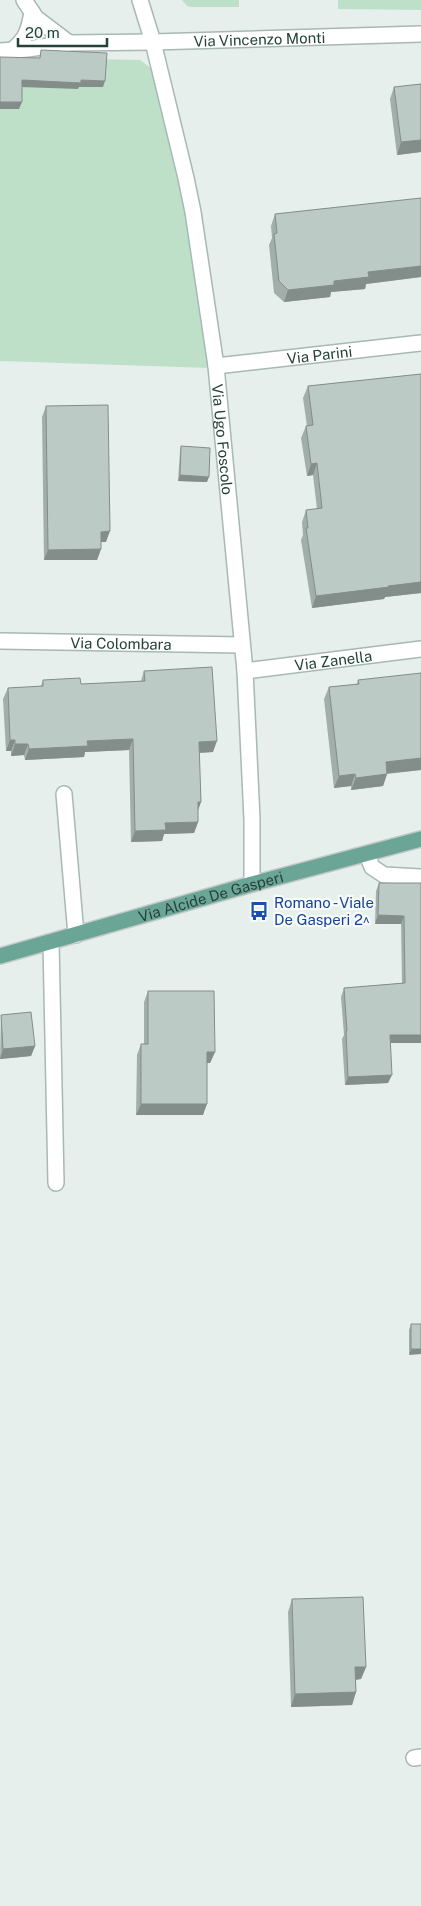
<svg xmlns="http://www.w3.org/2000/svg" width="421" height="1906" font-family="'Public Sans',sans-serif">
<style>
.green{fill:#bfe0c8}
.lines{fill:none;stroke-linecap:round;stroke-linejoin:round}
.minor-casing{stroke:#a8b8b2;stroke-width:18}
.major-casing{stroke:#c2cac8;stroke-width:18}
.minor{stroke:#fff;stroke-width:15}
.major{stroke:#6aa596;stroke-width:15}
.wall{fill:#a1aea9}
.shaded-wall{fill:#838d89}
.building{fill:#bbcac4;stroke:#838d89}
.labels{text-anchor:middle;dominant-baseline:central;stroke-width:4.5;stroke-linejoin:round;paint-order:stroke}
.street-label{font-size:15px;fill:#24423a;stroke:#f7fbf9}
.transit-label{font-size:15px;fill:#164399;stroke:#f7fbf9;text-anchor:start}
</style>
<rect width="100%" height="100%" fill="#e6efeb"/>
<path class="green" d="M 182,0 L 239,0 L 239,7 L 192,7 L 187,6 Z
M 338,0 L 421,0 L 421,10 L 338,9 Z
M 0,57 L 140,60 L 152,69 L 176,152 L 210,368 L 0,361 Z"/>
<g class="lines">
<g class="minor-casing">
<g id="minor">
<path d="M 24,0 L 36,18 L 69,43"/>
<path id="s1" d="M 140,0 L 153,42 L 186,178 L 193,212 L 216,366 L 245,671 L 252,819 L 252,884"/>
<path id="s2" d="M 0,51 L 28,49 L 69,43 L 153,42 L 421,34"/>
<path d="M 11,51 C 26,40 29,30 32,12"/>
<path id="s3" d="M 216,366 L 421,343"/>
<path id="s4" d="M 0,641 L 242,645"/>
<path id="s5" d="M 245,671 L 421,649"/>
<path d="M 64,794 L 76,935"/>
<path d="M 367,854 L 372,867 L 384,875 L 421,877"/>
<path d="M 51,942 L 56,1183"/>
<path d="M 414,1758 L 421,1757"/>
</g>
</g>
<g class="major-casing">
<g id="major">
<path id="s6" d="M 0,956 L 252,884 L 421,839"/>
</g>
</g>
<use href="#minor" class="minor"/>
<use href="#major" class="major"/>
</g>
<path class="wall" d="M 421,84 L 421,152 L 397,155 L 390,99 L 394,87 Z
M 421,198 L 421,277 L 366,284 L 365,289 L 331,292 L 330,297 L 284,302 L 274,293 L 269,245 L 272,238 L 271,226 L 275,214 Z
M 421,374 L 421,593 L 385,597 L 384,599 L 312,608 L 301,540 L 303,535 L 302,522 L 306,510 L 317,509 L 313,475 L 307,476 L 301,438 L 306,426 L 307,426 L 303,398 L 308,386 Z
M 46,406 L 106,542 L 101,542 L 101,549 L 97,560 L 44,560 L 42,417 Z
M 181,446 L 207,482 L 178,481 L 180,452 Z
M 144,671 L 213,752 L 199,753 L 201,802 L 198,810 L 198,822 L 194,833 L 164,834 L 162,841 L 131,842 L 129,750 L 85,752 L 84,757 L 25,760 L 24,755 L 11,756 L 11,751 L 6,751 L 3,699 L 8,688 L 41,686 L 43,680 L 81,684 L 141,681 Z
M 358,680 L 421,770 L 387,774 L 383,786 L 351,790 L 351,786 L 334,788 L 324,699 L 329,687 L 357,684 Z
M 379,883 L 421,883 L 421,1043 L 391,1043 L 388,1083 L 345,1085 L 342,1039 L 344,1035 L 341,997 L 344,988 L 402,983 L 401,924 L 375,924 L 376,891 Z
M 148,991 L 215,1052 L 210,1063 L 207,1063 L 203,1115 L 136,1115 L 137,1055 L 141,1044 L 144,1044 L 144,1002 Z
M 1,1015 L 35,1046 L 31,1056 L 0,1059 Z
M 411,1324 L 421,1324 L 409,1355 L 409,1330 Z
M 292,1599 L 366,1667 L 361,1679 L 356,1680 L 356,1692 L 352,1705 L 291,1707 L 288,1612 Z"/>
<path class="shaded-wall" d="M 22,80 L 81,80 L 105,81 L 103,87 L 79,87 L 78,89 L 20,87 Z
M 0,102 L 22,102 L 19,109 L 0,109 Z
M 421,140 L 421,152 L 397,155 L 401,142 Z
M 421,266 L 421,277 L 366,284 L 365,289 L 331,292 L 330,297 L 284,302 L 288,290 L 334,281 L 368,272 Z
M 317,463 L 313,475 L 307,476 L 311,464 Z
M 180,475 L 209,477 L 207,482 L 178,481 Z
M 110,531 L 106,542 L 98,542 L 101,532 Z
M 101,549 L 97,560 L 44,560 L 48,550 Z
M 421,582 L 421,593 L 385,597 L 384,599 L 312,608 L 316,596 L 388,586 Z
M 133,739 L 129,750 L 85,752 L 84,757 L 25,760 L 29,749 L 87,741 Z
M 10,740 L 15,740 L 11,751 L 6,751 Z
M 217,741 L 213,752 L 195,753 L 199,742 Z
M 15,744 L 28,744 L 24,755 L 11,756 Z
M 421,758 L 421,770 L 381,774 L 386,762 Z
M 355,774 L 351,786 L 334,788 L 339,776 Z
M 387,774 L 383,786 L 351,790 L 356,778 Z
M 198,802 L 201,802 L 197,813 Z
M 198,822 L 194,833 L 164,834 L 162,841 L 131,842 L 135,831 L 165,823 Z
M 378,915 L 404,916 L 401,924 L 375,924 Z
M 390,1035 L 421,1035 L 421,1043 L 387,1043 Z
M 35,1046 L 31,1056 L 0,1059 L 3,1049 Z
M 207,1052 L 215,1052 L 210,1063 L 203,1063 Z
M 392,1075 L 388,1083 L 345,1085 L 348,1077 Z
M 141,1104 L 207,1104 L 203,1115 L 136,1115 Z
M 411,1349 L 421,1349 L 421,1354 L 409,1355 Z
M 355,1667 L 366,1667 L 361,1679 L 351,1680 Z
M 356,1692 L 352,1705 L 291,1707 L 295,1694 Z"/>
<path class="building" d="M 41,50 L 107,53 L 105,81 L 81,80 L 81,83 L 22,80 L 22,102 L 0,102 L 0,57 L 40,58 Z
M 421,84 L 421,140 L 401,142 L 394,87 Z
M 421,198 L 421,266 L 368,272 L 369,277 L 334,281 L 334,285 L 288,290 L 279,281 L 274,234 L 277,233 L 275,214 Z
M 421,374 L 421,582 L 388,586 L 389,587 L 316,596 L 306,528 L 308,528 L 306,510 L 322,508 L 317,463 L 311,464 L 306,426 L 313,425 L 308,386 Z
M 108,405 L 110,531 L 101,532 L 101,549 L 48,550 L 46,406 Z
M 181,446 L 210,448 L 209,477 L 180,475 Z
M 212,667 L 217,741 L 199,742 L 201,802 L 198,802 L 198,822 L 165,823 L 166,830 L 135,831 L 133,739 L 87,741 L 88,746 L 29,749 L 28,744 L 15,744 L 15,740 L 10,740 L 8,688 L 43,686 L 43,680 L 80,678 L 81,684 L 145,681 L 144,671 Z
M 421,673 L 421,758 L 386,762 L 387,774 L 356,778 L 355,774 L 339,776 L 329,687 L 359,684 L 358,680 Z
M 379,883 L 421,883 L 421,1035 L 390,1035 L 392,1075 L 348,1077 L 346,1031 L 347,1031 L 344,988 L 405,983 L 404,916 L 378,915 Z
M 148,991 L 214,991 L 215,1052 L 207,1052 L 207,1104 L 141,1104 L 141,1044 L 148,1044 Z
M 31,1012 L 35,1046 L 3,1049 L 1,1015 Z
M 411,1324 L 421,1324 L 421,1349 L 411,1349 Z
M 363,1597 L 366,1667 L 355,1667 L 356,1692 L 295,1694 L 292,1599 Z"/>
<defs>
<g id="bus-bare" transform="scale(1.5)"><path d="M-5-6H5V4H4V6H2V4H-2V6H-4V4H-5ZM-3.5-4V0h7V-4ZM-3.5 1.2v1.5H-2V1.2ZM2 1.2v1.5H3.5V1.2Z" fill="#1a4fb4" stroke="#f7fbf9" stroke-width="2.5" paint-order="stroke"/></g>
</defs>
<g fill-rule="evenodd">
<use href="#bus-bare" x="259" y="911"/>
</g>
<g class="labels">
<g class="street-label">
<text stroke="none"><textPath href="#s2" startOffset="260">Via Vincenzo Monti</textPath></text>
<text stroke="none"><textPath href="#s3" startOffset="104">Via Parini</textPath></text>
<text stroke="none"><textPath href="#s1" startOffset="448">Via Ugo Foscolo</textPath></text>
<text stroke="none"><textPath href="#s4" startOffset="121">Via Colombara</textPath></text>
<text stroke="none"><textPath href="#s5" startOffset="89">Via Zanella</textPath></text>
<text stroke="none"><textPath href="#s6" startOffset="219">Via Alcide De Gasperi</textPath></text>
</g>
<g class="transit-label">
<text x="274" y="902">Romano - Viale<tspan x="274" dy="17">De Gasperi 2^</tspan></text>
</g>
</g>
<path d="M18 38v8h89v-8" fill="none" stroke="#24423a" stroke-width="2.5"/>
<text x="25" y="38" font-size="15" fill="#24423a" stroke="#f7fbf9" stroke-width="4" paint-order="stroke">20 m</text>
</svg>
